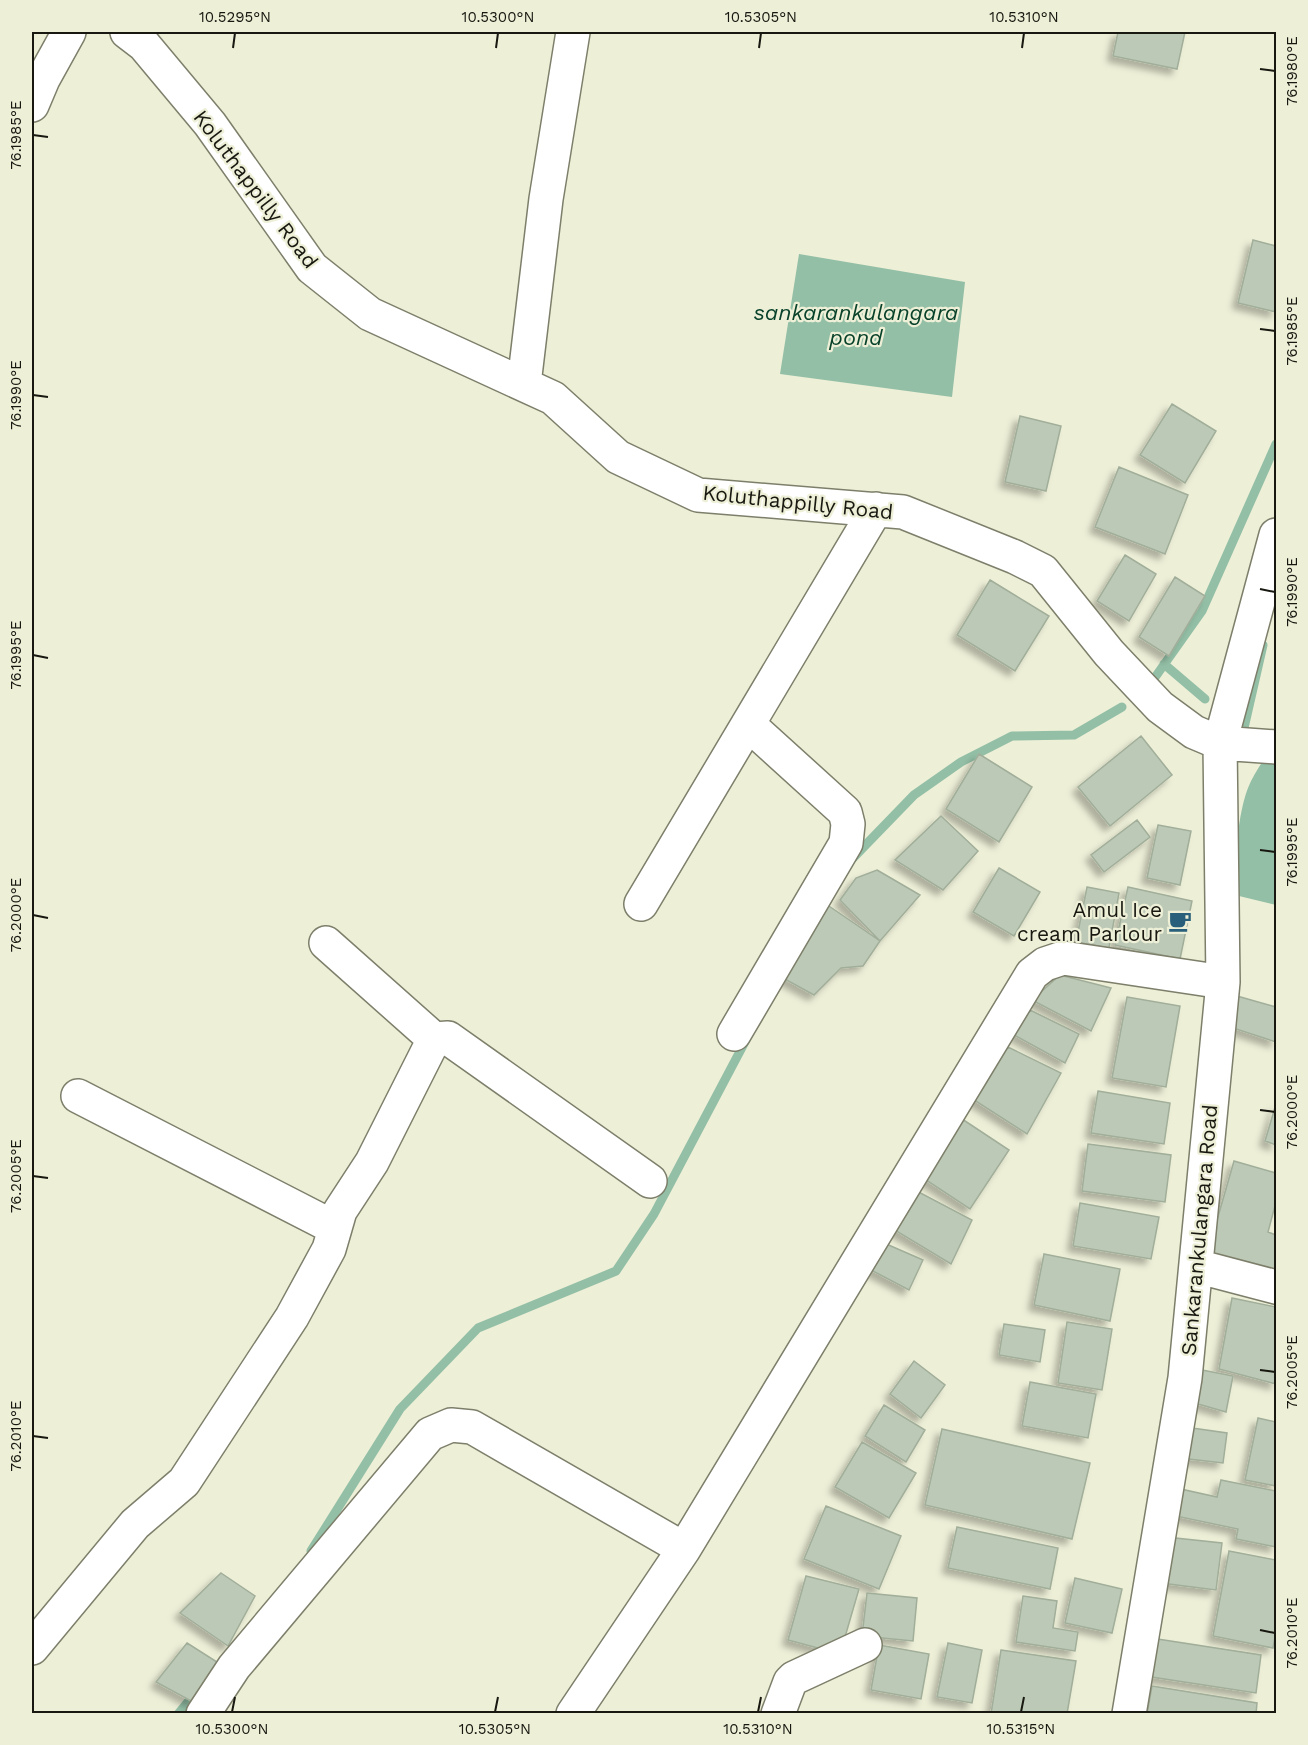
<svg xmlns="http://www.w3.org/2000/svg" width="1308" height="1745" font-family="'Work Sans',sans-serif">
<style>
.water{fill:#93bfa6}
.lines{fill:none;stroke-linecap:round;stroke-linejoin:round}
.stream{stroke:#93bfa6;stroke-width:9}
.building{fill:#bcc9b6;stroke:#a1ae9a;stroke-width:1.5;filter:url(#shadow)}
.minor-casing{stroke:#7d7f6a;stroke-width:36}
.minor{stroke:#fff;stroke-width:33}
.ticks{fill:none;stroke:#181810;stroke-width:2}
.labels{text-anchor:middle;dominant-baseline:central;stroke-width:4.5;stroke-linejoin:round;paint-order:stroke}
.street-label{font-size:21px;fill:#181810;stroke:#edefd7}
.poi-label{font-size:21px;fill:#181810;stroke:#edefd7;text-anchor:end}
.water-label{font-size:22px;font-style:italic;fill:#09422a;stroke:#edefd7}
.neatline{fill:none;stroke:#181810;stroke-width:2}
.ticks-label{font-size:15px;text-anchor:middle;fill:#181810}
</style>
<defs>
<filter id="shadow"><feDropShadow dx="-5.5" dy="5.5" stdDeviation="3" flood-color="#0004"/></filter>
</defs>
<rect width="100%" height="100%" fill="#edefd7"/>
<path class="water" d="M 799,254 L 965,282 L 952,397 L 780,374 Z
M 1269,751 L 1276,753 L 1276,905 L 1239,896 C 1232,871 1238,813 1248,788 C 1253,775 1262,763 1269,751 Z"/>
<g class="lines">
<path class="stream" d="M 1164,664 L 1205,699
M 1151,683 L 1202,611 L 1276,444
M 1244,728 L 1263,645
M 853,858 L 914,795 L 961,762 L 1012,736 L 1074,735 L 1122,707
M 311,1551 L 400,1409 L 478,1328 L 616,1271 L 654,1214 L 747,1038
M 178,1714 L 196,1692"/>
</g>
<path class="building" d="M 1118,32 L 1185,32 L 1177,69 L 1113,56 Z
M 1253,240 L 1276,246 L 1276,312 L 1238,303 Z
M 1172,404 L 1216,431 L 1185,483 L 1140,455 Z
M 1020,416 L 1061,426 L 1046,491 L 1005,482 Z
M 1119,467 L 1188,495 L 1165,554 L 1095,527 Z
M 1125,555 L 1156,574 L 1129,621 L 1097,601 Z
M 1175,577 L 1205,596 L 1169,656 L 1139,637 Z
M 990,580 L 1049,616 L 1015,671 L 957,635 Z
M 1141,736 L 1172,775 L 1110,826 L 1078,787 Z
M 979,754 L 1032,787 L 999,842 L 946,809 Z
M 941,816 L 978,851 L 943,890 L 895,860 Z
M 1137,820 L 1150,837 L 1104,872 L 1091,855 Z
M 1158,825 L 1191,831 L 1180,885 L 1147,878 Z
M 999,868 L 1040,892 L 1014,936 L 973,912 Z
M 877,870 L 920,895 L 880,941 L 840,900 L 856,878 Z
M 1087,887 L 1119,893 L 1109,948 L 1076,942 Z
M 1128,887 L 1192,901 L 1180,959 L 1115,945 Z
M 826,904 L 880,941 L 863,966 L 841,968 L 814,995 L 781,977 Z
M 1060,975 L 1111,988 L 1091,1031 L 1032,1000 Z
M 1237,996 L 1276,1007 L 1276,1042 L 1233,1028 Z
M 1127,997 L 1180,1006 L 1166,1087 L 1112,1078 Z
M 1030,1010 L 1079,1034 L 1065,1063 L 1014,1035 Z
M 1008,1047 L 1061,1073 L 1027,1134 L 971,1098 Z
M 1098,1091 L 1170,1103 L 1164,1144 L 1091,1133 Z
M 1276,1104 L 1276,1145 L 1265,1141 Z
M 959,1117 L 1009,1150 L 970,1209 L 920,1176 Z
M 1088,1144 L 1171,1155 L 1165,1202 L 1082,1191 Z
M 1234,1161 L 1276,1173 L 1276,1202 L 1268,1232 L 1276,1235 L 1276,1290 L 1203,1269 Z
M 911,1188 L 972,1220 L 951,1264 L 893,1229 Z
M 1080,1203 L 1159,1217 L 1151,1259 L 1073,1246 Z
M 884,1243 L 923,1260 L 909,1290 L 869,1269 Z
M 1044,1254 L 1120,1269 L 1110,1321 L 1034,1305 Z
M 1232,1298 L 1276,1307 L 1276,1384 L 1219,1369 Z
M 1067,1322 L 1112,1329 L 1102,1390 L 1058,1383 Z
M 1004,1324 L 1045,1330 L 1040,1362 L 999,1355 Z
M 914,1361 L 945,1385 L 921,1418 L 890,1394 Z
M 1197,1369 L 1233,1376 L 1226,1412 L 1191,1402 Z
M 1030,1382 L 1096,1394 L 1088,1438 L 1022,1426 Z
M 884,1405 L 925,1430 L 906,1462 L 865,1436 Z
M 1258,1418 L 1276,1422 L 1276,1486 L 1245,1480 Z
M 1185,1427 L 1227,1433 L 1223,1463 L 1180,1458 Z
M 942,1429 L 1090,1463 L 1072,1539 L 925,1505 Z
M 862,1442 L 916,1473 L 889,1518 L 835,1487 Z
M 1221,1480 L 1276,1491 L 1276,1547 L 1236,1539 L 1238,1529 L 1171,1515 L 1176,1488 L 1217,1497 Z
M 826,1506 L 901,1536 L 879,1589 L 804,1559 Z
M 957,1527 L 1058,1548 L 1050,1589 L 948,1568 Z
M 1166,1537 L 1222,1543 L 1216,1590 L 1161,1583 Z
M 1229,1551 L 1276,1560 L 1276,1631 L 1273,1648 L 1213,1636 Z
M 221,1573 L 255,1596 L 228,1646 L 180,1613 Z
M 806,1576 L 859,1589 L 840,1654 L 788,1640 Z
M 1075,1578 L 1122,1589 L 1112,1633 L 1065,1623 Z
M 867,1593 L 917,1598 L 913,1641 L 862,1636 Z
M 1023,1596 L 1057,1601 L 1053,1628 L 1078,1632 L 1075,1651 L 1016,1642 Z
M 1151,1638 L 1261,1655 L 1256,1693 L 1145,1676 Z
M 187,1643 L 217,1662 L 193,1702 L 156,1682 Z
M 948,1643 L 982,1650 L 972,1703 L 937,1697 Z
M 879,1645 L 929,1654 L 921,1699 L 871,1690 Z
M 1001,1650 L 1076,1661 L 1067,1714 L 991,1714 Z
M 1152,1686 L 1257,1703 L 1256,1714 L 1147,1714 Z"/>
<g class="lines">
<g class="minor-casing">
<path id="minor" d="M 127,32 L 144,45 L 210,124 L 312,268 L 370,314 L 553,398 L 618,457 L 698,495 L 903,512 L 1015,557 L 1043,571 L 1109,653 L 1160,707 L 1194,732 L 1220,743 L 1276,747
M 32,105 L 43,79 L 69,32
M 524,384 L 546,199 L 573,32
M 641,904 L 876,509
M 734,1034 L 846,843 L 848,824 L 845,812 L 748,724
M 434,1039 L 448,1038 L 650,1181
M 78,1096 L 335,1228
M 1196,1266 L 1276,1287
M 32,1648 L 135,1524 L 184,1482 L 292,1317 L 329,1249 L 340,1211 L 372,1162 L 434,1039 L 326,943
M 203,1714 L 234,1667 L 430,1434 L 451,1425 L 472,1427 L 684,1549
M 573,1714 L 684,1549 L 1032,974 L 1045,964 L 1063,958 L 1223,982
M 778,1714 L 790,1682 L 794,1678 L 865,1645
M 1129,1714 L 1185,1378 L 1223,982 L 1220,743 L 1276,535"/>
</g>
<use href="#minor" class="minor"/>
</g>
<path class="ticks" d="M 233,48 L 235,33M 496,48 L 498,33M 759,48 L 761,33M 1022,48 L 1024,33M 1260,69 L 1275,71M 33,135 L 48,137M 1260,329 L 1275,331M 33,395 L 48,397M 1260,589 L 1275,592M 33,655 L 48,658M 1260,850 L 1275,852M 33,915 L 48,918M 1260,1110 L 1275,1112M 33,1176 L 48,1178M 1260,1370 L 1275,1372M 33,1436 L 48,1438M 1260,1630 L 1275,1633M 232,1712 L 235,1697M 495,1712 L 498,1697M 758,1712 L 761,1697M 1021,1712 L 1024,1697"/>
<defs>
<g id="cafe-bare" transform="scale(1.8)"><path d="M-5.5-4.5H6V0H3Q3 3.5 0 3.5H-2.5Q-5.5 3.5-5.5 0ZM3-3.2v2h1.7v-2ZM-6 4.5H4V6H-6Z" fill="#295f7a" stroke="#edefd7" stroke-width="2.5" paint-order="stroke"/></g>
</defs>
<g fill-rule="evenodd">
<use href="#cafe-bare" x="1180" y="921"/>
</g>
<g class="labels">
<g class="street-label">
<text transform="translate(256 189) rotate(53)">Koluthappilly Road</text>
<text transform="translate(798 502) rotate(6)">Koluthappilly Road</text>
<text transform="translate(1199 1230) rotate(-85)">Sankarankulangara Road</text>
</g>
<g class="poi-label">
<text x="1162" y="909">Amul Ice<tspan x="1162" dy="24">cream Parlour</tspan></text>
</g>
<g class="water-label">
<text x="856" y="312">sankarankulangara<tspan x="856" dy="25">pond</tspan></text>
</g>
</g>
<rect width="1308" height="1745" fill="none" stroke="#edefd7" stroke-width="66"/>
<rect x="33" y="33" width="1242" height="1679" class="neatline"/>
<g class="ticks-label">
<text x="235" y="22">10.5295°N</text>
<text x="498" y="22">10.5300°N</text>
<text x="761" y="22">10.5305°N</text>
<text x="1024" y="22">10.5310°N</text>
<text transform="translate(1292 71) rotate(-90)" y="5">76.1980°E</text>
<text transform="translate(16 135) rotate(-90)" y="5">76.1985°E</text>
<text transform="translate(1292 331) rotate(-90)" y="5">76.1985°E</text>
<text transform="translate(16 395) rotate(-90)" y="5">76.1990°E</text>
<text transform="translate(1292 592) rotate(-90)" y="5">76.1990°E</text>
<text transform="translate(16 655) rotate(-90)" y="5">76.1995°E</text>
<text transform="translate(1292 852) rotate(-90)" y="5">76.1995°E</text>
<text transform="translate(16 915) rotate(-90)" y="5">76.2000°E</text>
<text transform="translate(1292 1112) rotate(-90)" y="5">76.2000°E</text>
<text transform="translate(16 1176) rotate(-90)" y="5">76.2005°E</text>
<text transform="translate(1292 1372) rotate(-90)" y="5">76.2005°E</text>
<text transform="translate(16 1436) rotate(-90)" y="5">76.2010°E</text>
<text transform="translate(1292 1633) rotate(-90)" y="5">76.2010°E</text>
<text x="232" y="1734">10.5300°N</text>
<text x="495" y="1734">10.5305°N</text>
<text x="758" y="1734">10.5310°N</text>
<text x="1021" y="1734">10.5315°N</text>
</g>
</svg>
